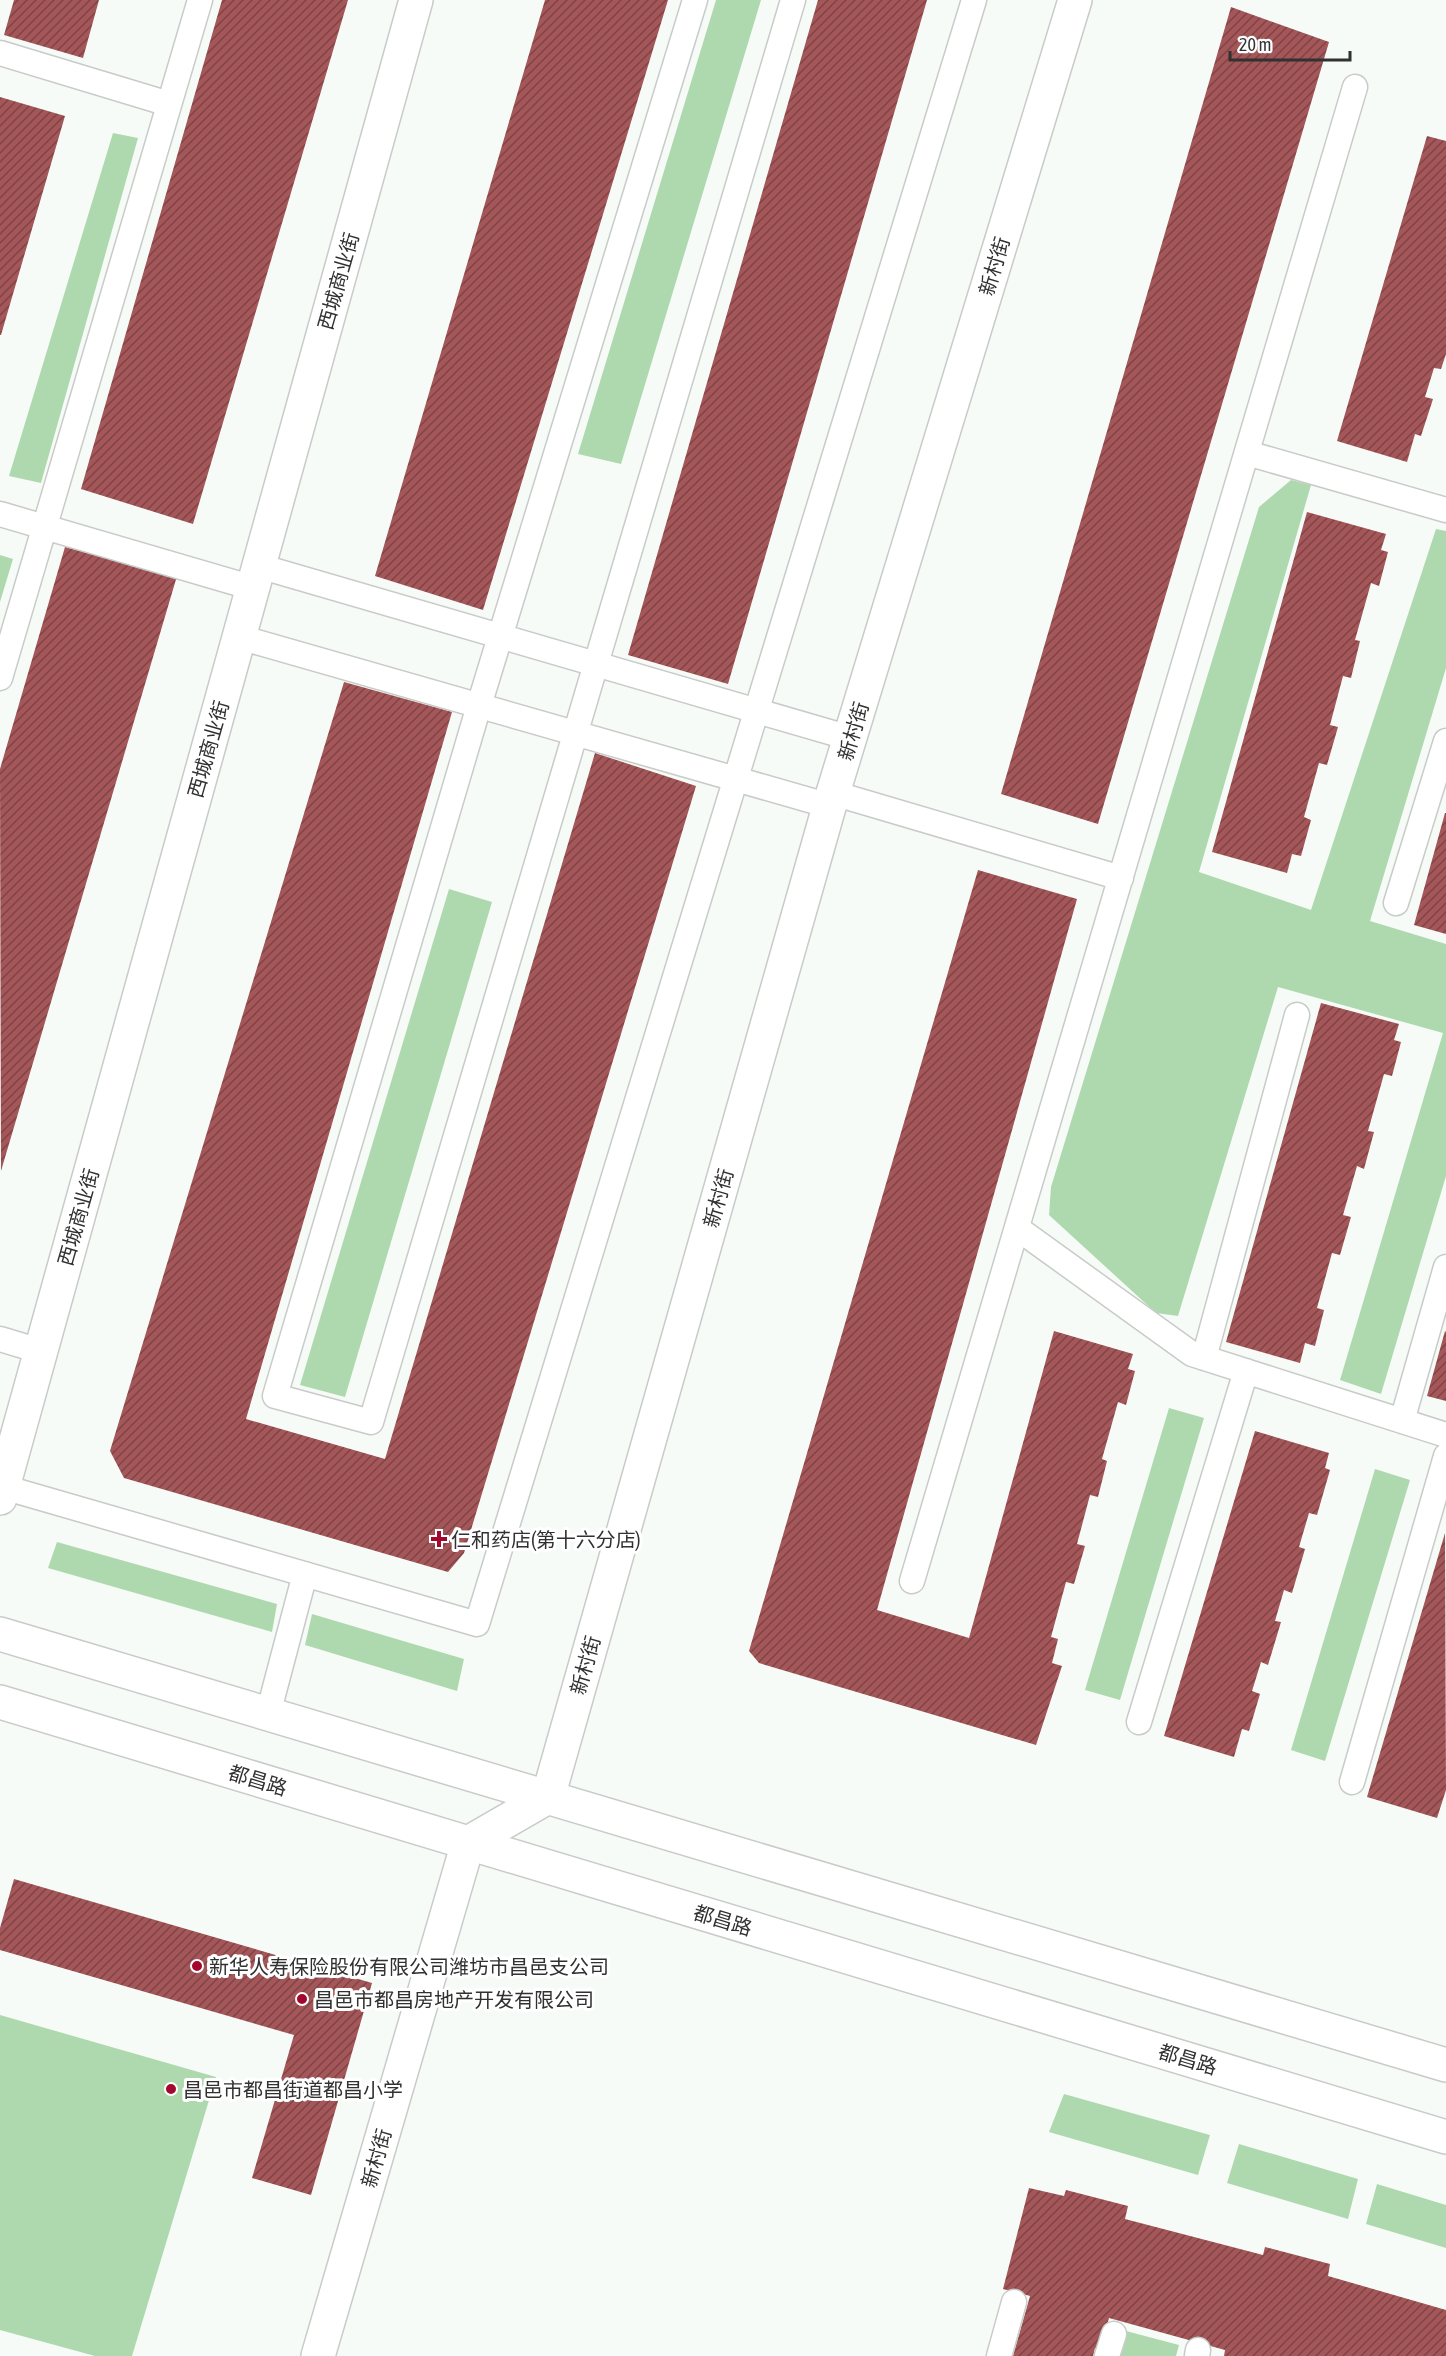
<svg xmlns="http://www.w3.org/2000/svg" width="1446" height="2356" font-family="'Asap Condensed','Noto Sans SC',sans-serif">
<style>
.green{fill:#aed9af}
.building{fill:url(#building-hatch)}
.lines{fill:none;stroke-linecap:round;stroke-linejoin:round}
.lane-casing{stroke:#c8cbc8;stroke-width:27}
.street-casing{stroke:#c8cbc8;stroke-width:36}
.secondary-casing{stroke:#c8cbc8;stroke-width:36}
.lane{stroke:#fff;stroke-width:24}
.street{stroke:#fff;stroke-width:33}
.secondary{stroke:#fff;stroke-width:33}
.poi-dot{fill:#a4072d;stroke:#fff;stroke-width:2}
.labels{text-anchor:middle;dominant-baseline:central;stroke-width:6;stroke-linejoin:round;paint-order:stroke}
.street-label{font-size:20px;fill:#303130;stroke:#fff}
.poi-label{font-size:20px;fill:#303130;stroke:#fff;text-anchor:start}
</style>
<defs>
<pattern id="building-hatch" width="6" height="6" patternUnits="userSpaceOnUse" patternTransform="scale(1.5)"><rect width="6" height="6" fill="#a45659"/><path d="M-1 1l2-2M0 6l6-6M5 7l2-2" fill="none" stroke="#7e4446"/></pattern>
</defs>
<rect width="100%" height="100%" fill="#f7fbf7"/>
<path class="green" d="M 716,0 L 761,0 L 621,464 L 578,454 Z
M 113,133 L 138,138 L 41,483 L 9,476 Z
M 1291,480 L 1311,485 L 1199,872 L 1311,910 L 1436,529 L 1446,531 L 1446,668 L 1370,921 L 1446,944 L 1446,1176 L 1381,1394 L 1340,1380 L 1443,1033 L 1278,987 L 1178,1316 L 1156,1313 L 1049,1215 L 1051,1187 L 1259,507 Z
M 0,555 L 13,559 L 0,602 Z
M 449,889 L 492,902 L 345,1397 L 300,1385 Z
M 1169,1408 L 1204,1418 L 1120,1700 L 1085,1690 Z
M 1375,1469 L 1410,1480 L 1325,1761 L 1291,1750 Z
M 57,1542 L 277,1604 L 272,1632 L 48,1568 Z
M 312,1614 L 464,1659 L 457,1691 L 305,1645 Z
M 0,2015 L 216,2077 L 132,2356 L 95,2356 L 0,2330 Z
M 1064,2094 L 1210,2135 L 1198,2175 L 1049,2132 Z
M 1239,2144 L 1358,2179 L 1348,2219 L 1227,2183 Z
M 1377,2184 L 1446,2205 L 1446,2248 L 1366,2224 Z
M 1126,2331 L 1179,2345 L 1176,2356 L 1119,2356 Z"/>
<path class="building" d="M 14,0 L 99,0 L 83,58 L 4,35 Z
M 222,0 L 348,0 L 193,524 L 81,489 Z
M 545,0 L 668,0 L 483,610 L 375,576 Z
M 818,0 L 927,0 L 728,684 L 628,655 Z
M 1231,7 L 1329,42 L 1098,824 L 1001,794 Z
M 0,97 L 65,116 L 1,335 L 0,335 Z
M 1427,136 L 1446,141 L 1446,354 L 1441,369 L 1434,368 L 1425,397 L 1433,399 L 1421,436 L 1415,434 L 1407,462 L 1337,441 Z
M 1307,512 L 1386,534 L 1381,550 L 1388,552 L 1379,586 L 1371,583 L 1355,640 L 1360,641 L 1351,678 L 1343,676 L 1330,725 L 1338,727 L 1327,765 L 1319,763 L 1304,817 L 1311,820 L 1301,856 L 1292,854 L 1287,873 L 1212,852 Z
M 65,547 L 177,576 L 1,1171 L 0,769 Z
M 344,682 L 452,712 L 246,1419 L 385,1459 L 595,753 L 696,786 L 464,1553 L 448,1572 L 124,1478 L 110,1451 Z
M 1445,813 L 1446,813 L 1446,934 L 1414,925 Z
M 978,870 L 1077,899 L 877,1610 L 969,1638 L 1054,1331 L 1133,1354 L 1128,1369 L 1135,1371 L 1126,1405 L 1118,1402 L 1102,1459 L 1107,1461 L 1098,1497 L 1090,1495 L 1077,1544 L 1085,1546 L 1074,1584 L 1066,1582 L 1051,1637 L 1058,1639 L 1052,1663 L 1062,1666 L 1036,1745 L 759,1663 L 749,1651 Z
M 1321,1003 L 1399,1024 L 1394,1040 L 1401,1042 L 1392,1076 L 1384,1074 L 1368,1131 L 1374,1132 L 1364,1169 L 1357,1166 L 1343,1215 L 1351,1217 L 1340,1255 L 1332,1253 L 1317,1308 L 1324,1310 L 1315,1346 L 1305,1343 L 1300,1363 L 1226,1342 Z
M 1445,1331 L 1446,1332 L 1446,1401 L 1427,1396 Z
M 1255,1431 L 1329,1453 L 1325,1468 L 1330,1470 L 1317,1515 L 1309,1513 L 1299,1547 L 1305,1549 L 1292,1593 L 1284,1590 L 1275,1621 L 1281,1622 L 1268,1665 L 1261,1662 L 1252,1691 L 1260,1694 L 1249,1731 L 1242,1729 L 1234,1757 L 1164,1736 Z
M 1445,1533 L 1446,1790 L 1437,1818 L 1367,1797 Z
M 14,1879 L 372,1983 L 311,2195 L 252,2178 L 294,2035 L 0,1950 L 0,1928 Z
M 1029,2188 L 1064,2196 L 1066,2190 L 1128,2206 L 1125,2219 L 1263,2255 L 1265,2247 L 1330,2264 L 1328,2276 L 1446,2310 L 1446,2356 L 1224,2356 L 1225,2350 L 1109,2318 L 1100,2349 L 1095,2348 L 1093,2356 L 1013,2356 L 1030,2296 L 1003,2289 Z"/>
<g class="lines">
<g class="lane-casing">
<path id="lane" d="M 695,0 L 481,699 L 275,1396 L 371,1422 L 793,0
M 0,53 L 169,104
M 1247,453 L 1446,510
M 0,514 L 253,588
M 259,566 L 850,738
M 239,637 L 830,806
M 0,678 L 200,0
M 833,793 L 1121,878
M 1396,903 L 1446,741
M 1017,1228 L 1192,1354 L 1446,1435
M 0,1339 L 40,1351
M 1204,1358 L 1297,1015
M 1402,1421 L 1446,1267
M 3,1487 L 477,1624 L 974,0
M 912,1581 L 1355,87
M 268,1714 L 305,1574
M 1139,1722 L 1246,1371
M 1352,1782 L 1446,1456
M 999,2356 L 1014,2302
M 1107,2356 L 1114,2334
M 1197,2356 L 1198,2350"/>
</g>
<g class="street-casing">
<path id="street" d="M 0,1498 L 416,0"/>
</g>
<g class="secondary-casing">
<path id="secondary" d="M 0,1634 L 1446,2065
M 0,1702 L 1446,2137
M 318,2356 L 468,1843 L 548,1797 L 833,793 L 1075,0"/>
</g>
<use href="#lane" class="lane"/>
<use href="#street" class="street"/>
<use href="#secondary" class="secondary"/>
</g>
<g class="poi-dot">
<path d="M436 1530h6v6h6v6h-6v6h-6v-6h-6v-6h6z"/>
<circle cx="197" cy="1966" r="6"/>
<circle cx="302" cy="1999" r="6"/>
<circle cx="171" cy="2089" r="6"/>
</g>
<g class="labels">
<g class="street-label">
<text transform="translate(994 266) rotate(-73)">新村街</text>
<text transform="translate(338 281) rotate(-74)">西城商业街</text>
<text transform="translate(853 731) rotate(-73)">新村街</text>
<text transform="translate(208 749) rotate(-74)">西城商业街</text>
<text transform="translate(718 1198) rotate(-74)">新村街</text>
<text transform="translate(78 1217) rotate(-74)">西城商业街</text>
<text transform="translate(585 1665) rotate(-74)">新村街</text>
<text transform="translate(258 1780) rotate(17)">都昌路</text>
<text transform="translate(723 1920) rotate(17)">都昌路</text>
<text transform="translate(1188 2059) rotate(17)">都昌路</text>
<text transform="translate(376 2158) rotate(-74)">新村街</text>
</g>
<g class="poi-label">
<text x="451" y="1539">仁和药店(第十六分店)</text>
<text x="209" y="1966">新华人寿保险股份有限公司潍坊市昌邑支公司</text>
<text x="314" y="1999">昌邑市都昌房地产开发有限公司</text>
<text x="183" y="2089">昌邑市都昌街道都昌小学</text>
</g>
</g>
<path d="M1230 51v9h120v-9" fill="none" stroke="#303130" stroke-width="3"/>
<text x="1239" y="51" font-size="18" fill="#303130" stroke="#ffffff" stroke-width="4.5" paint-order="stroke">20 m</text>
</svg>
